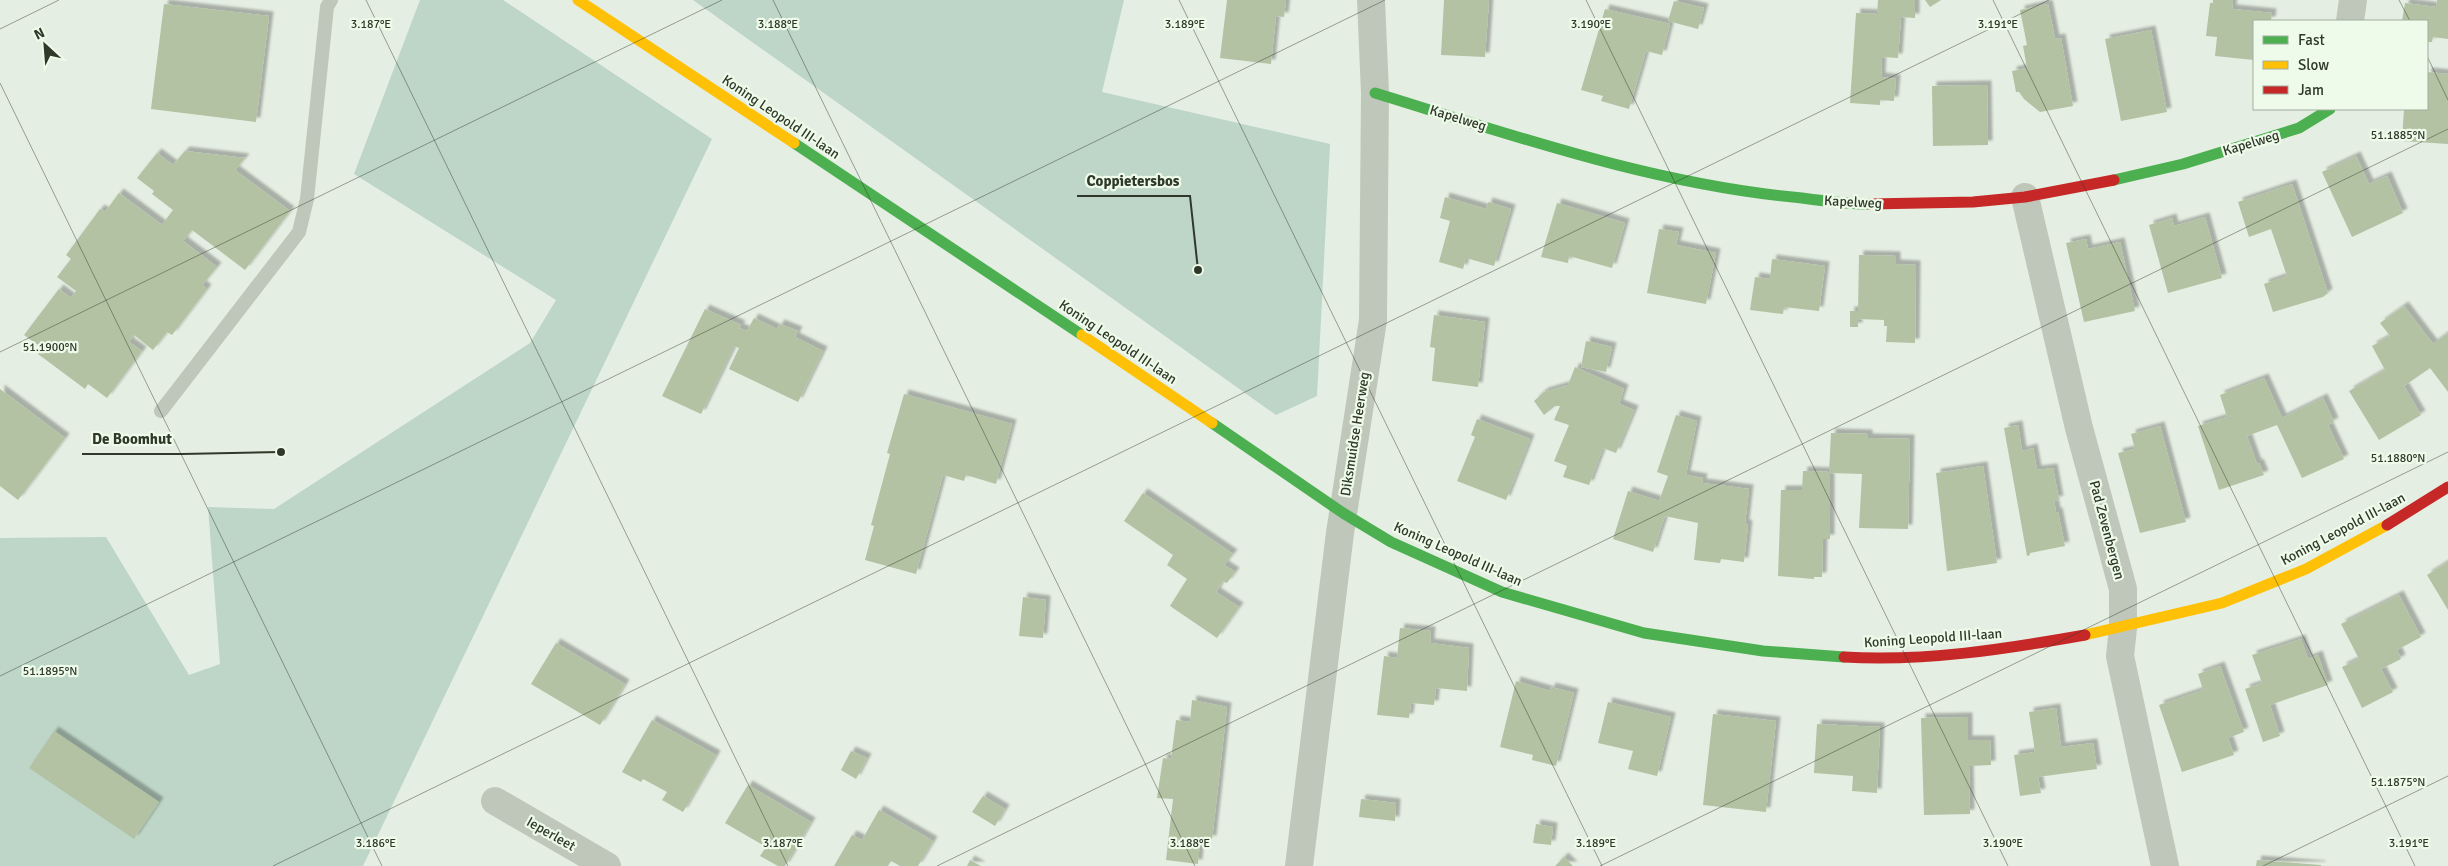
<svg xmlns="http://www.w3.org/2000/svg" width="2448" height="866" font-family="Signika,sans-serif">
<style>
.green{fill:#bdd6c7}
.building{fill:#b3c2a3;filter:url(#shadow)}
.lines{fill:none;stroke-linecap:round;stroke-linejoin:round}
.lane{stroke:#bfc7bb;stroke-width:14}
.street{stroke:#bfc7bb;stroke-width:28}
.fast{stroke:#4caf50;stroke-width:11}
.slow{stroke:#ffc107;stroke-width:11}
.jam{stroke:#c62828;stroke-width:11}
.ticks{fill:none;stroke:#303929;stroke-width:1;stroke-opacity:0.45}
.labels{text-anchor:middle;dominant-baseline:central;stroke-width:4.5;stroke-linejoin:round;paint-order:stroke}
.street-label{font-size:14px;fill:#303929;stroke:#eefbea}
.ticks-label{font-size:12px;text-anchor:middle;fill:#303929;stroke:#eefbea;stroke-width:4.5;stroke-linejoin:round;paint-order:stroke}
.leader{fill:none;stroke:#303929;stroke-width:2}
.callout-dot{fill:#303929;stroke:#eefbea;stroke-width:2}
.callout-label{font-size:15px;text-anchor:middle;font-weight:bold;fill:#303929;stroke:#eefbea;stroke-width:4.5;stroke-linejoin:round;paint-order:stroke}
</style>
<defs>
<filter id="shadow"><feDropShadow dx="4.5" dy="-4.5" stdDeviation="1" flood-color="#0004"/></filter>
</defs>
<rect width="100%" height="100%" fill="#e5eee2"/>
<path class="green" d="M 420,0 L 503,0 L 712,139 L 363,866 L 0,866 L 0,538 L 106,537 L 189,675 L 220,664 L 208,507 L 274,509 L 530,343 L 556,300 L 354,174 Z
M 693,0 L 1124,0 L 1102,92 L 1330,144 L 1317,396 L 1276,415 Z"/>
<path class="building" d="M 1227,0 L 1286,0 L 1284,17 L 1276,16 L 1271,64 L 1220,58 Z
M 1444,0 L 1489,0 L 1485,57 L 1441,55 Z
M 1878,0 L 1915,0 L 1915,18 L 1901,17 L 1898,58 L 1882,57 L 1881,77 L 1896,79 L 1894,101 L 1880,100 L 1880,105 L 1850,103 L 1856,13 L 1877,14 Z
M 1925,0 L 1941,0 L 1930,7 Z
M 2213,0 L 2233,0 L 2232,9 L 2272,13 L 2271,21 L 2254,21 L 2254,60 L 2215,56 L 2217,37 L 2206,36 L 2210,3 L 2213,3 Z
M 2437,0 L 2448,0 L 2448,39 L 2433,37 L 2432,42 L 2427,42 L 2427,21 L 2402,21 L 2405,3 L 2436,7 Z
M 1674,1 L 1704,8 L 1698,29 L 1668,21 Z
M 164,4 L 269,16 L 256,122 L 151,109 Z
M 2048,4 L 2055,39 L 2061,38 L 2073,106 L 2040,112 L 2024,99 L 2019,92 L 2016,92 L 2012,71 L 2027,68 L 2023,46 L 2027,45 L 2020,10 Z
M 1605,9 L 1670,24 L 1662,55 L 1646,51 L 1629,109 L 1601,101 L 1603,96 L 1581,90 Z
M 2151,30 L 2167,112 L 2121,121 L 2105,39 Z
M 2427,72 L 2448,74 L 2448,144 L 2402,141 L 2404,109 L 2427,109 Z
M 1987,85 L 1988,145 L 1933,146 L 1932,86 Z
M 185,151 L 245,158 L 235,170 L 290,211 L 245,270 L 192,230 L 183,241 L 217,267 L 202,285 L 207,289 L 172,335 L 167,332 L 153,350 L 134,335 L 129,342 L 142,351 L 107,398 L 88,384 L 85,389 L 38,354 L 42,348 L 24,335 L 59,289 L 71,298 L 76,291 L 57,277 L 71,259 L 66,255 L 100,209 L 105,212 L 119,193 L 162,225 L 173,210 L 152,194 L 154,191 L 137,178 L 157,153 L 173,165 Z
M 2356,156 L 2369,184 L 2387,176 L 2403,213 L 2352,237 L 2322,172 Z
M 2292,184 L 2328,293 L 2323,297 L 2273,312 L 2264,284 L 2287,276 L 2271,229 L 2249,237 L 2238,202 Z
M 1445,197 L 1486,209 L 1488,202 L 1511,209 L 1494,266 L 1466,258 L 1463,269 L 1439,262 L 1450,221 L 1440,218 Z
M 1557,203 L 1625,223 L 1612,268 L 1569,256 L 1568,263 L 1541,257 Z
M 2205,217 L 2222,278 L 2168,293 L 2149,225 L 2172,218 L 2174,226 Z
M 1659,229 L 1679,232 L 1676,245 L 1716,253 L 1706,304 L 1647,293 Z
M 2086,239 L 2088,249 L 2120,242 L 2135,311 L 2084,322 L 2066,243 Z
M 1859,255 L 1896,256 L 1896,264 L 1916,265 L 1915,343 L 1886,342 L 1887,326 L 1884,326 L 1884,320 L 1858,319 L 1858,327 L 1850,327 L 1850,311 L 1858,311 Z
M 1772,259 L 1825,266 L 1819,311 L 1784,307 L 1783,314 L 1750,310 L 1755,277 L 1770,279 Z
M 2404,306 L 2433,344 L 2448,333 L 2448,392 L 2430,368 L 2404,386 L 2421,415 L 2379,440 L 2349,391 L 2385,370 L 2372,346 L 2390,336 L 2380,323 Z
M 705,309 L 741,325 L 739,328 L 747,331 L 754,318 L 777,329 L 780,324 L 798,331 L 795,337 L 823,351 L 798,402 L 729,369 L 739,348 L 734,346 L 701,414 L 662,396 Z
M 1434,315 L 1485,322 L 1478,387 L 1432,381 L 1435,348 L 1430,347 Z
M 1586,341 L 1612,347 L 1606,372 L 1581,367 Z
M 1575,367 L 1624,389 L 1619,404 L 1634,410 L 1616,453 L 1603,448 L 1589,485 L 1563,477 L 1567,466 L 1554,461 L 1569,425 L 1554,420 L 1560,406 L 1555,406 L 1544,415 L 1534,401 L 1544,392 L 1568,385 Z
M 2264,378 L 2282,418 L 2323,398 L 2334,422 L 2328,425 L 2344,459 L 2302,478 L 2277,425 L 2247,436 L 2257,464 L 2259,463 L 2264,475 L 2219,490 L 2198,426 L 2227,417 L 2220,395 Z
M 0,389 L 65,438 L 18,500 L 0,486 Z
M 904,394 L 1012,424 L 996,484 L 966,475 L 964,481 L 943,475 L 916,574 L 865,560 L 874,526 L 871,525 L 890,454 L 887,453 Z
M 1676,415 L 1697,421 L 1686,475 L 1703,478 L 1702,483 L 1749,489 L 1745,524 L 1748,525 L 1744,562 L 1721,559 L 1720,563 L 1694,560 L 1698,523 L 1665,516 L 1653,552 L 1613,539 L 1628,491 L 1659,501 L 1668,476 L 1657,472 Z
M 1477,419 L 1530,439 L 1506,500 L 1457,481 L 1475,437 L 1471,435 Z
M 2018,425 L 2022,451 L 2033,448 L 2037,470 L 2053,468 L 2059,500 L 2054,501 L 2056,512 L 2058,512 L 2065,546 L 2030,553 L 2030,555 L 2027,556 L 2004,428 Z
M 2160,426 L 2186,522 L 2140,533 L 2118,453 L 2135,449 L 2131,434 Z
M 1831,433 L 1868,434 L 1868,438 L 1910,439 L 1908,529 L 1859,528 L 1862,474 L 1830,473 L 1830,539 L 1823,539 L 1822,577 L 1814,577 L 1814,579 L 1778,576 L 1781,490 L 1802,490 L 1803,471 L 1829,472 Z
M 1983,466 L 1997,563 L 1947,571 L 1936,473 Z
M 1143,493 L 1233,554 L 1224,565 L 1235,572 L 1227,583 L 1223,581 L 1216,592 L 1239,607 L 1217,638 L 1170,606 L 1187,579 L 1167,565 L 1173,555 L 1124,521 Z
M 2448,562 L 2448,610 L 2427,575 Z
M 2399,595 L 2421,637 L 2397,650 L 2401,659 L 2381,669 L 2393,692 L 2362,708 L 2342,667 L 2359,659 L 2341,624 Z
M 1023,597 L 1046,600 L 1043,638 L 1019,636 Z
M 1400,628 L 1431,631 L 1430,643 L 1469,648 L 1467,691 L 1436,688 L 1434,705 L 1411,703 L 1409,718 L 1377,715 L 1384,656 L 1397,658 Z
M 2301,639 L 2308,659 L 2318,655 L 2328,685 L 2270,705 L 2280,736 L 2263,742 L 2245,689 L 2262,683 L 2252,655 Z
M 556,643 L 625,684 L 600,725 L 531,684 Z
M 2220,666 L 2244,732 L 2228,738 L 2234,755 L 2182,772 L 2159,705 L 2203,690 L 2198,674 Z
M 1516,681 L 1550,691 L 1551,687 L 1574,693 L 1556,766 L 1532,760 L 1533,755 L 1500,747 Z
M 1192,700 L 1227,707 L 1212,840 L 1200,839 L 1198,864 L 1166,860 L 1173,799 L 1157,798 L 1163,758 L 1171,759 L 1176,720 L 1190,722 Z
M 1608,702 L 1671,717 L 1657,776 L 1628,769 L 1633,751 L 1598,743 Z
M 2056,708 L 2061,747 L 2093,743 L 2097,769 L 2038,777 L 2041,793 L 2020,796 L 2014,755 L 2035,752 L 2029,712 Z
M 1713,714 L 1776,721 L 1766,812 L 1703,805 Z
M 1968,717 L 1968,740 L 1990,740 L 1991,765 L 1969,766 L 1970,814 L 1924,815 L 1921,718 Z
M 652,720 L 716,755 L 683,812 L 662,800 L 667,792 L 643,779 L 641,782 L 622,772 Z
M 1817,724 L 1880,727 L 1877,793 L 1852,791 L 1853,776 L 1814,773 Z
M 54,731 L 159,802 L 134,839 L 29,768 Z
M 851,751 L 867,758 L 856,779 L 841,770 Z
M 748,785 L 811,822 L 785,866 L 778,866 L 760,856 L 766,847 L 725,823 Z
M 983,796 L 1005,809 L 995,826 L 972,812 Z
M 1361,799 L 1396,803 L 1395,821 L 1359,817 Z
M 879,810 L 933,841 L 918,866 L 900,866 L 891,861 L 888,866 L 834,866 L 852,835 L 862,840 Z
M 1536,824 L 1553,827 L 1551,845 L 1533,843 Z
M 1564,857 L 1573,866 L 1555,866 Z
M 970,860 L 981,866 L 967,866 Z
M 2257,860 L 2321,865 L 2321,866 L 2256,866 Z"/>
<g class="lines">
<path class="lane" d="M 161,411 L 299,232 L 307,199 L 327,7 L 331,0"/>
<path class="street" d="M 2350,21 L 2353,0
M 2025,197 L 2079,428 L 2123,589 L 2123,628 L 2120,656 L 2165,866
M 495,801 L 607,866
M 1299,866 L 1340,533 L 1373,320 L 1375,93 L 1371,0"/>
<path class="fast" d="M 1375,93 C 1515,136 1656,185 1802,198 C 1824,201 1847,204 1870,204
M 794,143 L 1082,335
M 2114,180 L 2183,164 L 2299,128 L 2330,109
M 1212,423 L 1343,513 L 1391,542 L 1502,592 L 1644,633 L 1763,651 L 1844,657"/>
<path class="slow" d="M 578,0 L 794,143
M 1082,335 L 1212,423
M 2085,635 L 2222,603 L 2306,569 L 2387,525"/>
<path class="jam" d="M 1870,204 L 1973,202 L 2025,197 L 2114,180
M 2387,525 L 2448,487
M 1844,657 C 1924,662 2006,649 2085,635"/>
</g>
<path class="ticks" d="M 366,0 L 788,866M 773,0 L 1195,866M 1179,0 L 1602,866M 1586,0 L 2008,866M 1993,0 L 2415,866M 2399,0 L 2410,21M 0,29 L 59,0M 2427,56 L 2448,100M 0,83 L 382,866M 0,352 L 722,0M 0,676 L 1385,0M 273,866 L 2049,0M 937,866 L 2448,129M 1600,866 L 2448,452M 2263,866 L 2448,776"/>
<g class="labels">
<g class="street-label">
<text transform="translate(781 117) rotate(34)">Koning Leopold III-laan</text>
<text transform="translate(1458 118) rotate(17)">Kapelweg</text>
<text transform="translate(2251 143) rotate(-17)">Kapelweg</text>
<text transform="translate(1853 202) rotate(3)">Kapelweg</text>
<text transform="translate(1118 342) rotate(34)">Koning Leopold III-laan</text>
<text transform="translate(1355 434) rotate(-81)">Diksmuidse Heerweg</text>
<text transform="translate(2343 529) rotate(-28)">Koning Leopold III-laan</text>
<text transform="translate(2107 530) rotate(75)">Pad Zevenbergen</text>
<text transform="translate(1458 554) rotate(24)">Koning Leopold III-laan</text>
<text transform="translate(1933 638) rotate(-4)">Koning Leopold III-laan</text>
<text transform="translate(551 834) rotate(30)">Ieperleet</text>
</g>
</g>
<g class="ticks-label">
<text x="371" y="28">3.187°E</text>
<text x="778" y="28">3.188°E</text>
<text x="1591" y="28">3.190°E</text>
<text x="1998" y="28">3.191°E</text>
<text x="1185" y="28">3.189°E</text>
<text x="2398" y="139">51.1885°N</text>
<text x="50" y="351">51.1900°N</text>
<text x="2398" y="462">51.1880°N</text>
<text x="50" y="675">51.1895°N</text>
<text x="2398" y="786">51.1875°N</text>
<text x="376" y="847">3.186°E</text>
<text x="783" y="847">3.187°E</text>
<text x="1190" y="847">3.188°E</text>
<text x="1596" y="847">3.189°E</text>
<text x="2003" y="847">3.190°E</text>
<text x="2409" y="847">3.191°E</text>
</g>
<path class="leader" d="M1198 270L1190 196H1077M281 452L182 454H82"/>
<g class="callout-dot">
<circle cx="1198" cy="270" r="5"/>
<circle cx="281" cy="452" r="5"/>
</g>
<g class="callout-label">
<text x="1133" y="186">Coppietersbos</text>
<text x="132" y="444">De Boomhut</text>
</g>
<rect x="2253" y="20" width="175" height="90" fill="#eefbea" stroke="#a2ad9d"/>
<rect x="2263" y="36" width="25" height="8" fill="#4caf50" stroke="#a2ad9d"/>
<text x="2298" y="45" font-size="15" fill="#303929">Fast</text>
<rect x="2263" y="61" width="25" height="8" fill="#ffc107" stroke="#a2ad9d"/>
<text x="2298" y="70" font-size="15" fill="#303929">Slow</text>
<rect x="2263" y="86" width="25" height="8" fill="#c62828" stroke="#a2ad9d"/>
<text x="2298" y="95" font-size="15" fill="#303929">Jam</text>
<g transform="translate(45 45) rotate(334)" stroke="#eefbea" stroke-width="4" paint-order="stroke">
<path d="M0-4L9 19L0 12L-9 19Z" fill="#303929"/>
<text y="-8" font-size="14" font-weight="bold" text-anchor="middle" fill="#303929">N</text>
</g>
</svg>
